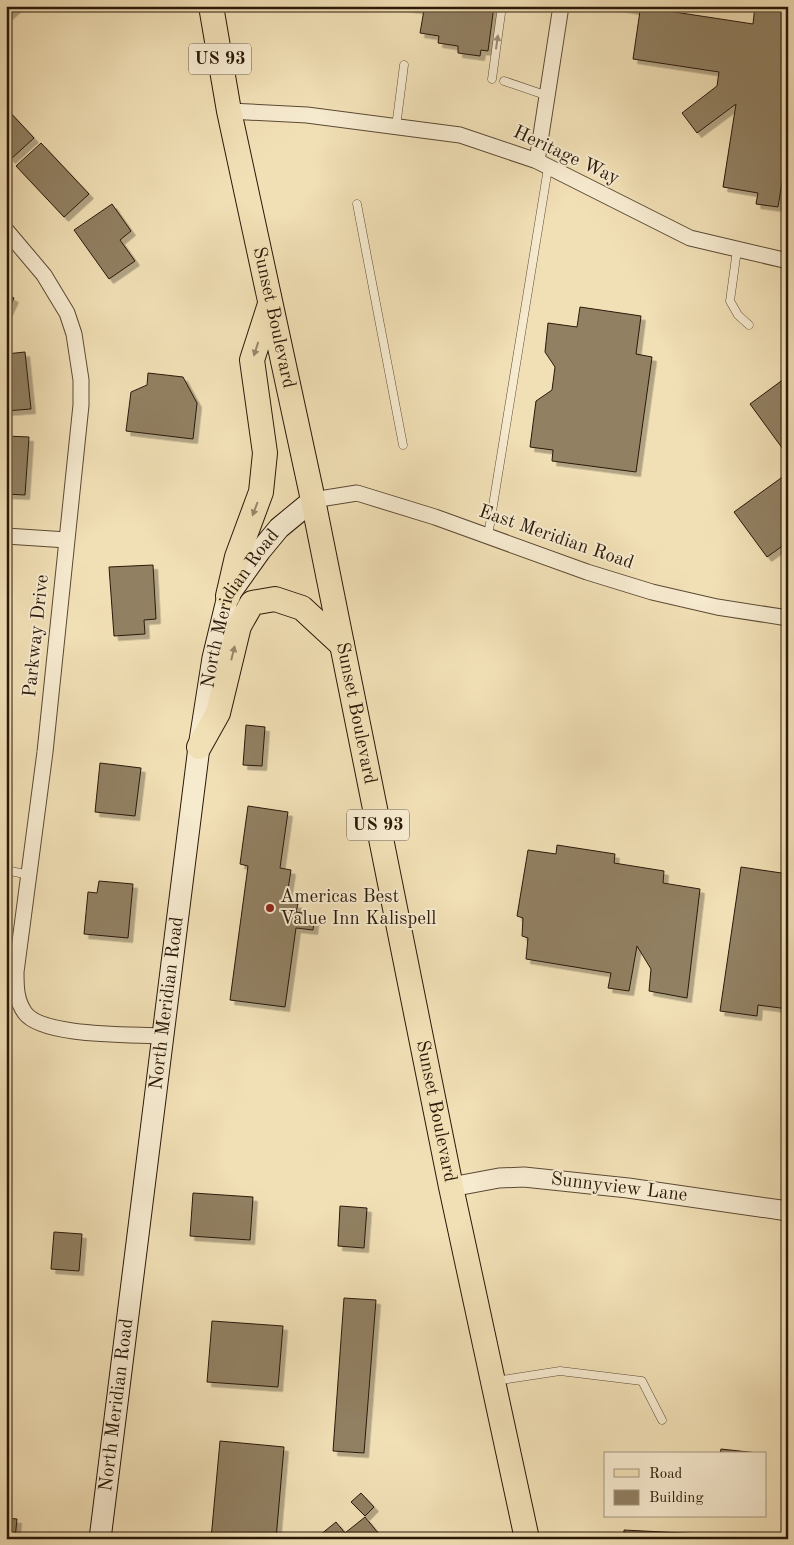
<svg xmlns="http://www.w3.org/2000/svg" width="794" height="1545" font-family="'Old Standard TT',serif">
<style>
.building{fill:#918062;stroke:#2a1909;filter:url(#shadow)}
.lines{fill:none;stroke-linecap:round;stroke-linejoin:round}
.service-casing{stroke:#5c4a34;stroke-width:9}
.minor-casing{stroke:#5c4a34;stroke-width:17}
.tertiary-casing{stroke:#5c4a34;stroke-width:21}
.secondary-casing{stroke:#2a1909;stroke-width:23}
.primary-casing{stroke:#2a1909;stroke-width:26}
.service{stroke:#f6eacf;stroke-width:8}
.minor{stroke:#f6eacf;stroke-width:15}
.tertiary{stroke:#f6eacf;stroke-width:19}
.secondary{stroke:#f6eacf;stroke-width:21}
.primary{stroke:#f1dfb5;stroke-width:24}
.oneway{fill:#9a8c76}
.oneway2{fill:#978668}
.poi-dot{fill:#8f2418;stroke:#f6eacf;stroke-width:2}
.labels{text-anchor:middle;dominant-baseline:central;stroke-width:4;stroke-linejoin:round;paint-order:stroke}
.shield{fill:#f6eacf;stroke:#675844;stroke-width:1}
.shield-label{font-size:18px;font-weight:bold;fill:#2a1909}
.street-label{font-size:19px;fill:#2a1909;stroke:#f6eacf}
.poi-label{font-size:19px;fill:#2a1909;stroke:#f6eacf;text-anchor:start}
</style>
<defs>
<filter id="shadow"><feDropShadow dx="4.5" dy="4.5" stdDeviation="0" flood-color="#0004"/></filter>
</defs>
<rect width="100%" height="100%" fill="#f1dfb5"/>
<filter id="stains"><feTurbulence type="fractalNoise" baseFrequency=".004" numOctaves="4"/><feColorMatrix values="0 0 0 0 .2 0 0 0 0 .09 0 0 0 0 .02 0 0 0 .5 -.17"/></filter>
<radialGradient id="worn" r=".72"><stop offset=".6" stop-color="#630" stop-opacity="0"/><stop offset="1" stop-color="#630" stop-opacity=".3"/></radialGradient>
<path class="building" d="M 6,6 L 18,6 L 6,17 Z
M 396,6 L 494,6 L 488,51 L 481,50 L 480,56 L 458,53 L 458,46 L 438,43 L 439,36 L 420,33 L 424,10 Z
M 613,6 L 668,6 L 668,11 L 753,24 L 755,6 L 788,6 L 788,146 L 778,207 L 756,204 L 758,193 L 723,187 L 736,104 L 697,133 L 682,113 L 717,86 L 719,72 L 633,59 L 640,11 Z
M 6,108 L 34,138 L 11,159 L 6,154 Z
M 41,143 L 89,194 L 64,217 L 16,166 Z
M 112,204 L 131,231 L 120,240 L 135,261 L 109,279 L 74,230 Z
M 6,294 L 14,298 L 6,315 Z
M 580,307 L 641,316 L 636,354 L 652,357 L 636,472 L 552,461 L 553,450 L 530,447 L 536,401 L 552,390 L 555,367 L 545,352 L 548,323 L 577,327 Z
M 25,352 L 31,409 L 6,411 L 6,354 Z
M 148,373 L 183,377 L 197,403 L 193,439 L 126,431 L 131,392 L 147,385 Z
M 788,376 L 788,456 L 750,404 Z
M 6,436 L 29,437 L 25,495 L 6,494 Z
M 788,473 L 788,542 L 767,557 L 734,512 Z
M 153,565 L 156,619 L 144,620 L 145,634 L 114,636 L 109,567 Z
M 246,725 L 265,727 L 262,766 L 243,765 Z
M 100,763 L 141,768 L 135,816 L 95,812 Z
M 248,806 L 288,812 L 280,868 L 291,870 L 286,902 L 298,904 L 296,912 L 315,915 L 313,930 L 296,928 L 285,1007 L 230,1000 L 248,866 L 240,864 Z
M 557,845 L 615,854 L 614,863 L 664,871 L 663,883 L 700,889 L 687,998 L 649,991 L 651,969 L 637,946 L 629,991 L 608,988 L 611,973 L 526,959 L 528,938 L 522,936 L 523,918 L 517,916 L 528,850 L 556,854 Z
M 741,867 L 788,874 L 788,1009 L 758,1005 L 757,1016 L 720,1011 Z
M 99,881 L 133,884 L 128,938 L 84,934 L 88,892 L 97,893 Z
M 193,1193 L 253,1197 L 250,1240 L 190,1236 Z
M 340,1206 L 367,1208 L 364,1248 L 338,1246 Z
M 54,1232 L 82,1234 L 79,1271 L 51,1269 Z
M 344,1298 L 376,1300 L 364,1453 L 333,1451 Z
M 212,1321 L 283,1326 L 278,1387 L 207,1382 Z
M 220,1441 L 284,1447 L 276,1539 L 211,1539 Z
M 721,1449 L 758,1453 L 758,1454 L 720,1454 Z
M 361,1493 L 374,1507 L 365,1516 L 351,1502 Z
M 365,1517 L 383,1539 L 315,1539 L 336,1522 L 345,1533 Z
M 6,1518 L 17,1519 L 15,1539 L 6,1539 Z
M 624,1530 L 702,1534 L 702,1539 L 624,1539 Z"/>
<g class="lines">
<g class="service-casing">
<path id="service" d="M 492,79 L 502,6
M 504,81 L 548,96
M 396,127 L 404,65
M 357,204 L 403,445
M 737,250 L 730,301 L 738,315 L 749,325
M 488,536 L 548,168
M 6,870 L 29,875
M 495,1381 L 560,1371 L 642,1381 L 662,1420"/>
</g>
<g class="minor-casing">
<path id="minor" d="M 229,111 L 307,115 L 460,135 L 537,161 L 690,238 L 788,261
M 537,161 L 561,6
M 6,230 L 44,275 L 67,313 L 74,334 L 81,380 L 81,405 L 45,752 L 16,972 C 16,987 16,1000 25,1013 C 43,1037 132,1034 163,1036
M 313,500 L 357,493 L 435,517 L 587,572 L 652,592 L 717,607 L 788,618
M 6,536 L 67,540"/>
</g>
<g class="tertiary-casing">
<path id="tertiary" d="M 451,1187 L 499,1178 L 524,1177 L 628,1188 L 788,1211"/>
</g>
<g class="secondary-casing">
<g id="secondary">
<path id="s1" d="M 100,1539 L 199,747 L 213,658 L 228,596 L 260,551 L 279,528 L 313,500"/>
</g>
</g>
<g class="primary-casing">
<g id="primary">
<path id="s2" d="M 211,6 L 229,111 L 313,500 L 451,1187 L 527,1539"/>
<path d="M 228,596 L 237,557 L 261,492 L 265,453 L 252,360 L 270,304"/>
<path d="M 199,747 L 218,713 L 239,626 L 252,603 L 275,599 L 302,608 L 342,645"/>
</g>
</g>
<use href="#service" class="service"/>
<use href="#minor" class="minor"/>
<use href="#tertiary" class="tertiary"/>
<use href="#secondary" class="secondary"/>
<use href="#primary" class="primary"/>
</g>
<defs><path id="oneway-solid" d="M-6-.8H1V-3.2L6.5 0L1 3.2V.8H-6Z" transform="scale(1.25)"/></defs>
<use class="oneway" href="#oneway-solid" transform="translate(497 42) rotate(-82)"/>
<g class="oneway2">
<use href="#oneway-solid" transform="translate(256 349) rotate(108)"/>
<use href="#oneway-solid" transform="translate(255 509) rotate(111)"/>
<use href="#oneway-solid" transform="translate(233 653) rotate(-76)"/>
</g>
<circle class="poi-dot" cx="270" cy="908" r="5"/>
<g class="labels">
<g class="shield">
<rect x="189" y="43.5" width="62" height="31" rx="4"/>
<rect x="347" y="809.5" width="62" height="31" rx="4"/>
</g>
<g class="shield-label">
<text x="220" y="59">US 93</text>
<text x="378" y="825">US 93</text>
</g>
<g class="street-label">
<text transform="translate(566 156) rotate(25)">Heritage Way</text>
<text stroke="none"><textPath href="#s2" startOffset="318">Sunset Boulevard</textPath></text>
<text transform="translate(556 538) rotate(19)">East Meridian Road</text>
<text stroke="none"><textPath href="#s1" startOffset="945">North Meridian Road</textPath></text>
<text transform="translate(37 636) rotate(-84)">Parkway Drive</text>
<text stroke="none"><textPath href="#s2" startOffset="722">Sunset Boulevard</textPath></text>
<text stroke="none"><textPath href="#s1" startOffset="540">North Meridian Road</textPath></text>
<text stroke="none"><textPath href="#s2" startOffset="1128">Sunset Boulevard</textPath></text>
<text transform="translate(619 1188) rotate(7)">Sunnyview Lane</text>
<text stroke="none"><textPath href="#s1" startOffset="135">North Meridian Road</textPath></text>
</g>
<g class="poi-label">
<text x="280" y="897">Americas Best<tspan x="280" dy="22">Value Inn Kalispell</tspan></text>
</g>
</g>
<rect width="794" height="1545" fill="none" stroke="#f1dfb5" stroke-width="25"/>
<rect x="8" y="8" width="779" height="1530" fill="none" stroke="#2a1909" stroke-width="2.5"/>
<rect x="12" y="12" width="769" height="1520" fill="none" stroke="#2a1909"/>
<rect x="604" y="1452" width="162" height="65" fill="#f6eacf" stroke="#a49680"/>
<rect x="614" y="1469" width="25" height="8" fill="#f1dfb5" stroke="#a49680"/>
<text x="649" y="1478" font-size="15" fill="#2a1909">Road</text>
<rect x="614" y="1490" width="25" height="15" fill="#918062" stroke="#a49680"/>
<text x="649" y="1502" font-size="15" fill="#2a1909">Building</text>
<rect width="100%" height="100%" filter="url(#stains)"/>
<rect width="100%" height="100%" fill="url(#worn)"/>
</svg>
